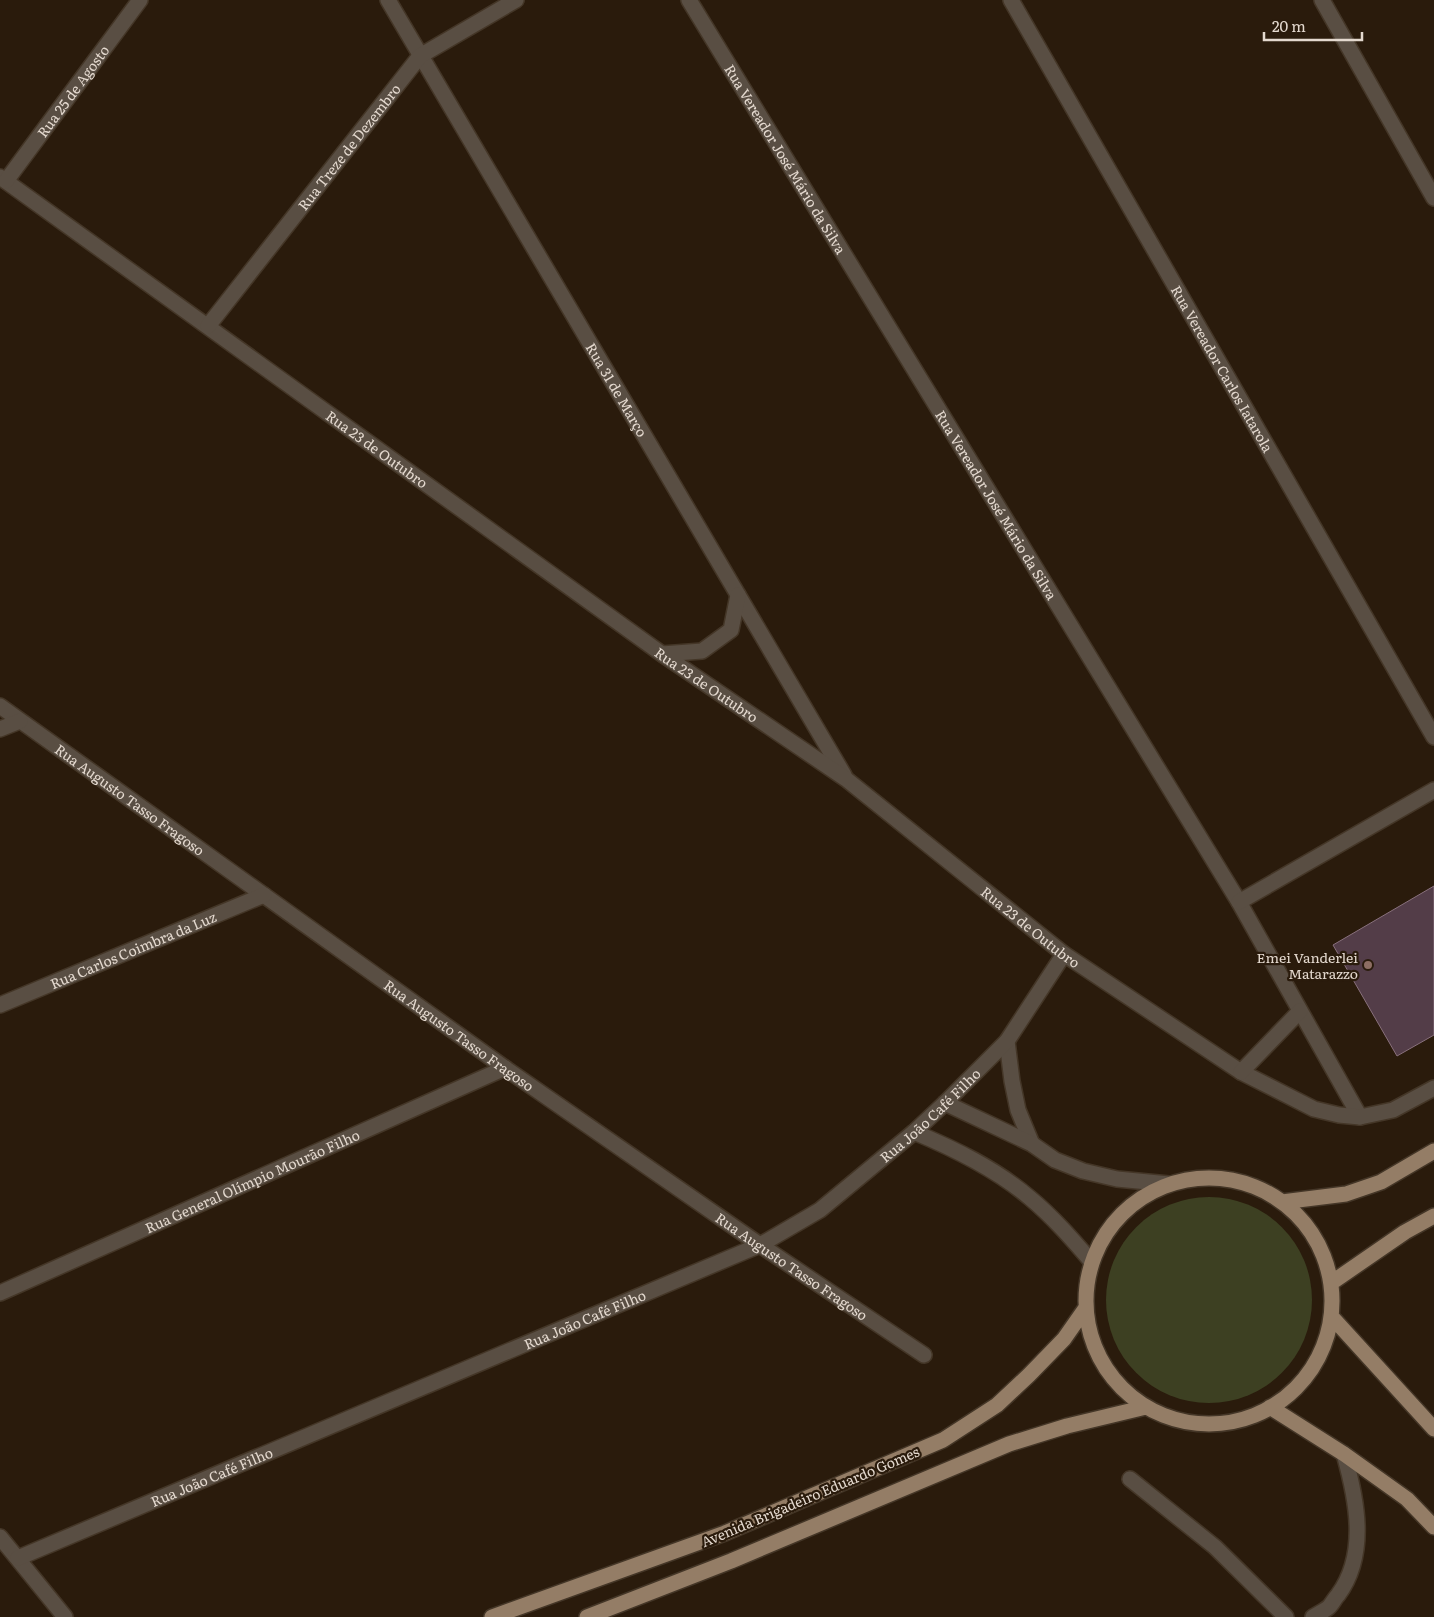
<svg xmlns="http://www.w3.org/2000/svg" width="1434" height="1617" font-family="Literata,serif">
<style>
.green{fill:#3d4022}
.building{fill:#533d48;stroke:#89717d}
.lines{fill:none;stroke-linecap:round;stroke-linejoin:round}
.minor-casing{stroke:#443627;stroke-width:18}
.major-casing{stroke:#443627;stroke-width:18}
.minor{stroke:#594e43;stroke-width:15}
.major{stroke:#947d66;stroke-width:15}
.education-dot{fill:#8d6e63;stroke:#2a1b0c;stroke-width:2}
.labels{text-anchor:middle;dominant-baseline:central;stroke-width:4.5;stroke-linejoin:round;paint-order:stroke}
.street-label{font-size:14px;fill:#e4d9cf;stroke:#2a1b0c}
.poi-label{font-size:14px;fill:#e4d9cf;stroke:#2a1b0c;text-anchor:end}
</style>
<rect width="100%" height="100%" fill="#2a1b0c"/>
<path class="green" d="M1106 1300a103 103 0 1 1 206 0a103 103 0 1 1-206 0Z"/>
<path class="building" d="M 1434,886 L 1434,1035 L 1397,1056 L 1333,945 Z"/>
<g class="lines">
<g class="minor-casing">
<g id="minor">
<path id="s1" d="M 388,0 L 844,775"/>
<path id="s2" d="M 689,0 L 1239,902 L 1360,1117"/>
<path id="s3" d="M 1011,0 L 1434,737"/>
<path d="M 1322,0 L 1434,198"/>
<path id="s4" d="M 0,177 L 662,654 L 846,779 L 1064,954 L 1241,1072 L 1314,1109 L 1339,1115 L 1360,1117 L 1393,1110 L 1434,1088"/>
<path id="s5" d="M 6,181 L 140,0"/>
<path id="s6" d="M 208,326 L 420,56 L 516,0"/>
<path d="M 662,654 L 702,651 L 731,630 L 738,595"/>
<path id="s7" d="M 0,706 L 505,1068 L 760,1245 L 924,1355"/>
<path d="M 0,729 L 20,721"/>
<path d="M 1239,902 L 1434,790"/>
<path id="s8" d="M 0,1005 L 264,895"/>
<path d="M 1007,1041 L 1012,1081 L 1018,1110 L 1032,1144"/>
<path d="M 1241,1072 L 1300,1011"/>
<path d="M 945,1103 L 1032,1144 L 1055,1160 L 1083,1171 L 1117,1179 L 1169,1184"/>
<path d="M 914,1132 C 955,1149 996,1169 1030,1198 C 1053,1217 1072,1239 1091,1261"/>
<path id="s9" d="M 0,1293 L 505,1068"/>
<path d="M 1130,1479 L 1215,1547 L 1286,1617"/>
<path d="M 0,1537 L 65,1617"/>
<path id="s10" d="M 18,1558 L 760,1245 L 820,1210 L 914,1132 L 945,1103 L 1007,1041 L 1064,954"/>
<path d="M 1313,1617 C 1318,1614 1324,1611 1329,1607 C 1332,1604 1335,1598 1338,1595 C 1368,1554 1357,1500 1344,1454"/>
</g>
</g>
<g class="major-casing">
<path id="major" d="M1086 1301a123 123 0 1 1 246 0a123 123 0 1 1-246 0Z
M 1282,1202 L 1346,1194 L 1381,1182 L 1434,1151
M 1331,1283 L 1405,1232 L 1434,1216
M 1331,1316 L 1434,1429
M 1270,1407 L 1344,1454 L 1407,1499 L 1434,1527
M 492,1617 L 725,1533 L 943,1440 L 997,1405 L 1029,1375 L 1064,1339 L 1085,1309
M 587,1617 L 731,1561 L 1009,1444 L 1067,1426 L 1146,1407"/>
</g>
<use href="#minor" class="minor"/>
<use href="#major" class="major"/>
</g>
<circle class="education-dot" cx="1368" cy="965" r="5"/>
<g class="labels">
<g class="street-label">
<text stroke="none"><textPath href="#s5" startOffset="112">Rua 25 de Agosto</textPath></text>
<text stroke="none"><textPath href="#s6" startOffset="228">Rua Treze de Dezembro</textPath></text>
<text stroke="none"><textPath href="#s2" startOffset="186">Rua Vereador José Mário da Silva</textPath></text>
<text stroke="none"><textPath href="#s3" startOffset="425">Rua Vereador Carlos Iatarola</textPath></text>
<text stroke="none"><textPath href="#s1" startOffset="452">Rua 31 de Março</textPath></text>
<text stroke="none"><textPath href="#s4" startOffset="465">Rua 23 de Outubro</textPath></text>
<text stroke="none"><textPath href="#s2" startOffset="591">Rua Vereador José Mário da Silva</textPath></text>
<text stroke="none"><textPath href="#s4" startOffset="870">Rua 23 de Outubro</textPath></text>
<text stroke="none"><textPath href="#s7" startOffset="160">Rua Augusto Tasso Fragoso</textPath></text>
<text stroke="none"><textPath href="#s4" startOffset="1275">Rua 23 de Outubro</textPath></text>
<text stroke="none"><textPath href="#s8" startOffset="144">Rua Carlos Coimbra da Luz</textPath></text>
<text stroke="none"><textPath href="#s7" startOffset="565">Rua Augusto Tasso Fragoso</textPath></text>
<text stroke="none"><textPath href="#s10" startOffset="1020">Rua João Café Filho</textPath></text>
<text stroke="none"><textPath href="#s9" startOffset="276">Rua General Olímpio Mourão Filho</textPath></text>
<text stroke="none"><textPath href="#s7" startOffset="970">Rua Augusto Tasso Fragoso</textPath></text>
<text stroke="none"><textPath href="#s10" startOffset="615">Rua João Café Filho</textPath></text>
<text stroke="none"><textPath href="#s10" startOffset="210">Rua João Café Filho</textPath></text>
<text transform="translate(810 1496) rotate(-23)">Avenida Brigadeiro Eduardo Gomes</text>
</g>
<g class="poi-label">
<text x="1358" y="957">Emei Vanderlei<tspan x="1358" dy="16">Matarazzo</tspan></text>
</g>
</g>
<path d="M1264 32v8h98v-8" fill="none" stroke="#e4d9cf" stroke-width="2.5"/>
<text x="1272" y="32" font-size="15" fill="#e4d9cf" stroke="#2a1b0c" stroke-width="4" paint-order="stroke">20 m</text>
</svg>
